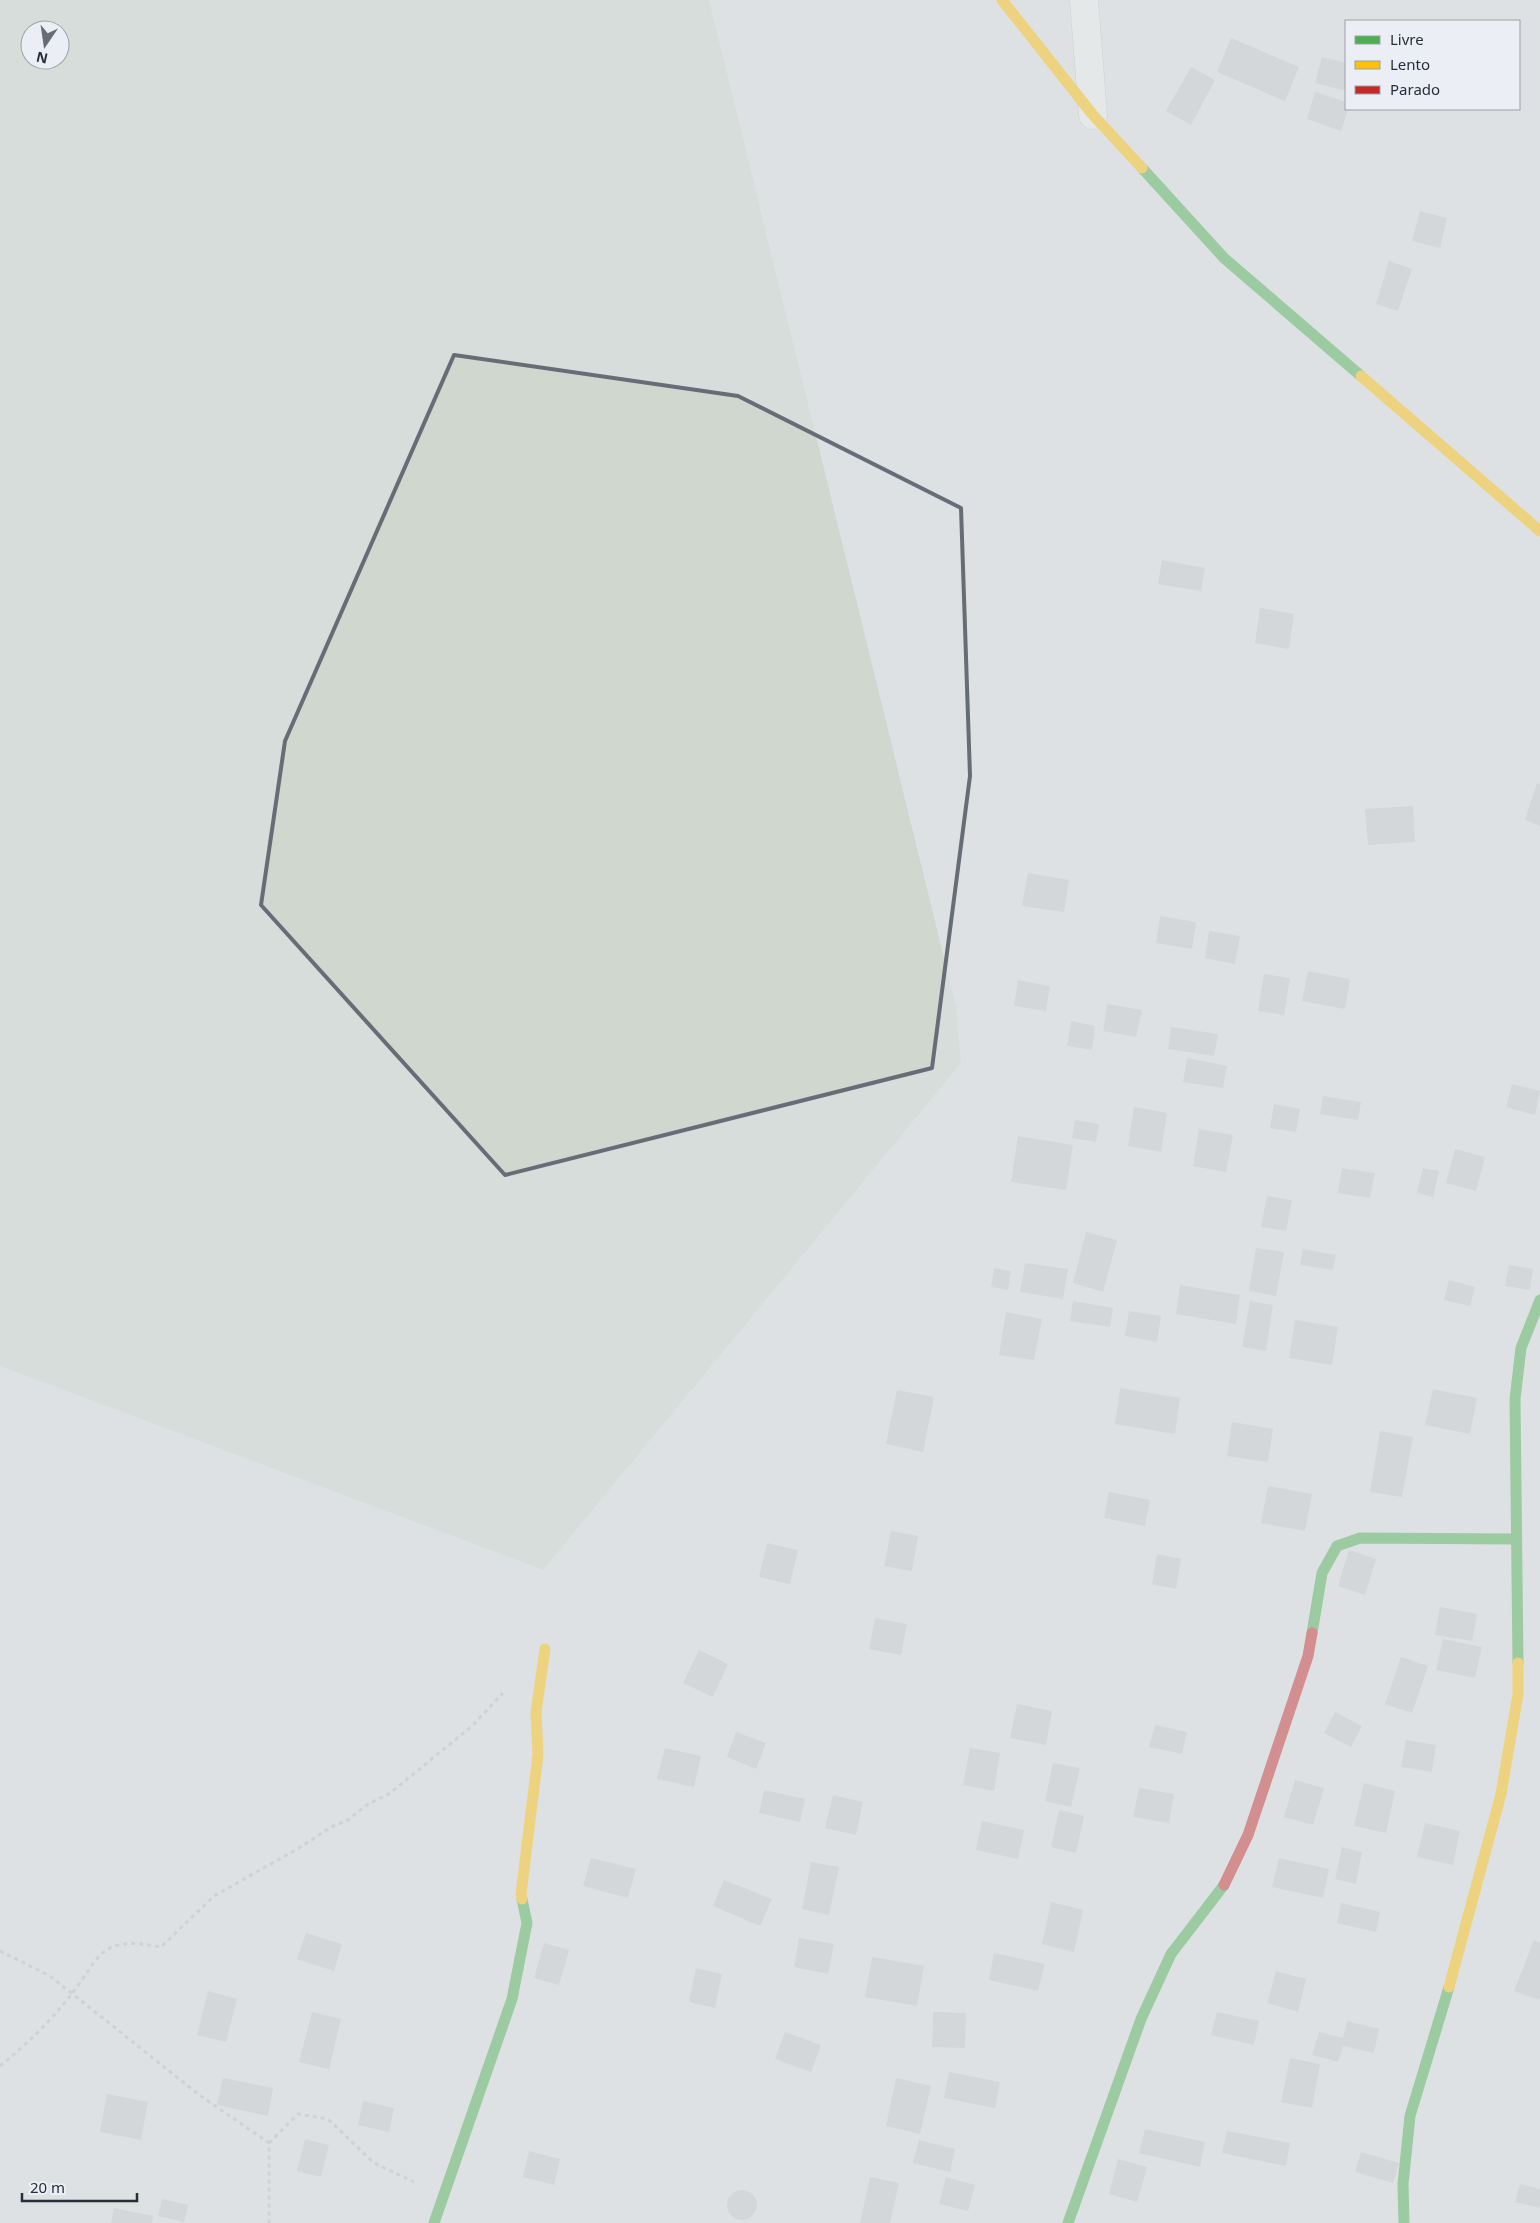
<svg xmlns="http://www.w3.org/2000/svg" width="1540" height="2223" font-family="'Noto Sans',sans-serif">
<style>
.green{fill:#cfd7cf;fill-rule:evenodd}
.building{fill:#c6c9cc}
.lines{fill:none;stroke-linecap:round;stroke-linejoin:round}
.street-casing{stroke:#bcbfc2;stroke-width:29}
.path{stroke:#bdbfc3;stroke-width:3;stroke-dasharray:4 4;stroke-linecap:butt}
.street{stroke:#edeff0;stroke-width:28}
.fast{stroke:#4caf50;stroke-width:11}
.slow{stroke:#ffc107;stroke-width:11}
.jam{stroke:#c62828;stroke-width:11}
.marked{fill:none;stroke:#666d76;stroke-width:4;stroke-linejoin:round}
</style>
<rect width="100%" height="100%" fill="#dee1e4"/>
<path class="green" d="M 0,0 L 709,0 L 956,1007 L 961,1063 L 543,1570 L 0,1366 ZM 30,30 L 60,30 L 60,60 L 30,60 Z"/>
<path class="building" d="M 1231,38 L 1299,67 L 1285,101 L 1217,72 Z
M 1322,57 L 1346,63 L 1346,91 L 1315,83 Z
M 1191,67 L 1215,80 L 1191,125 L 1166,111 Z
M 1315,92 L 1346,102 L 1348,109 L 1341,131 L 1307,119 Z
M 1420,211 L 1447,218 L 1440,248 L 1412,241 Z
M 1389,261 L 1412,269 L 1398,311 L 1376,304 Z
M 1162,560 L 1205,568 L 1201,591 L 1158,584 Z
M 1260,608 L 1294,614 L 1289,649 L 1255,643 Z
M 1537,783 L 1540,784 L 1540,826 L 1525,820 Z
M 1413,806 L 1415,842 L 1368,845 L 1365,809 Z
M 1028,873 L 1069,880 L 1064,912 L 1022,906 Z
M 1160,916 L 1196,922 L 1192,949 L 1156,943 Z
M 1209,931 L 1240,936 L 1235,964 L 1205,958 Z
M 1308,971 L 1350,979 L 1345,1009 L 1302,1001 Z
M 1264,974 L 1290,978 L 1284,1015 L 1258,1011 Z
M 1018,980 L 1050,986 L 1046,1011 L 1014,1006 Z
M 1107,1004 L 1142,1010 L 1136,1037 L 1103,1031 Z
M 1071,1021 L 1095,1026 L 1092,1050 L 1067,1046 Z
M 1171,1027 L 1218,1034 L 1214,1056 L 1168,1049 Z
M 1187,1058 L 1227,1066 L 1223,1088 L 1183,1082 Z
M 1512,1084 L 1540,1091 L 1535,1115 L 1506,1107 Z
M 1323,1096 L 1361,1102 L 1358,1120 L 1320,1114 Z
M 1274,1104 L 1300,1109 L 1296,1132 L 1270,1128 Z
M 1134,1107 L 1167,1113 L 1161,1152 L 1128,1146 Z
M 1075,1120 L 1099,1124 L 1096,1142 L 1072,1138 Z
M 1199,1129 L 1233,1135 L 1226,1172 L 1193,1166 Z
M 1018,1136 L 1073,1145 L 1066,1190 L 1011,1182 Z
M 1455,1149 L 1485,1157 L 1476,1191 L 1446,1183 Z
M 1342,1168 L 1375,1173 L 1370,1198 L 1338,1193 Z
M 1423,1168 L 1439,1171 L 1433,1197 L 1417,1193 Z
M 1267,1196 L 1292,1200 L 1286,1231 L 1261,1227 Z
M 1086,1232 L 1117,1240 L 1103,1292 L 1073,1283 Z
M 1256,1248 L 1284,1252 L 1276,1296 L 1249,1291 Z
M 1303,1249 L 1336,1255 L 1333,1270 L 1300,1265 Z
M 1025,1263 L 1068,1269 L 1063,1299 L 1020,1292 Z
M 1509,1265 L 1533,1269 L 1530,1290 L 1505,1286 Z
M 994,1268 L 1011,1271 L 1008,1290 L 991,1287 Z
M 1449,1280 L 1475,1287 L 1470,1306 L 1444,1300 Z
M 1180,1285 L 1240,1295 L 1236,1324 L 1176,1314 Z
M 1073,1301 L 1113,1308 L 1110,1327 L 1070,1321 Z
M 1250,1301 L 1273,1305 L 1266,1351 L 1242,1347 Z
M 1129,1311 L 1161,1316 L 1157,1342 L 1125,1336 Z
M 1006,1312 L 1042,1319 L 1034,1360 L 999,1355 Z
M 1295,1320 L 1338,1327 L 1332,1365 L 1289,1358 Z
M 1120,1388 L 1180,1398 L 1175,1434 L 1115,1424 Z
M 1433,1389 L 1477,1398 L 1470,1434 L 1425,1425 Z
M 897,1390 L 934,1397 L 923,1452 L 886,1444 Z
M 1232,1422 L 1273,1429 L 1268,1462 L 1227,1456 Z
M 1380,1431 L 1413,1437 L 1402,1497 L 1370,1492 Z
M 1268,1486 L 1312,1494 L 1305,1531 L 1261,1523 Z
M 1109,1492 L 1150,1500 L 1145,1526 L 1104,1518 Z
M 891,1531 L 918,1536 L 912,1571 L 884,1566 Z
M 767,1543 L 798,1550 L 790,1584 L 759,1577 Z
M 1349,1550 L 1376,1559 L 1365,1595 L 1338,1586 Z
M 1157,1554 L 1181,1559 L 1176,1589 L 1152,1584 Z
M 1440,1607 L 1477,1614 L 1472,1641 L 1435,1635 Z
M 875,1618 L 907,1624 L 901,1655 L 869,1649 Z
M 1443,1639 L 1482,1647 L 1475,1678 L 1436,1670 Z
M 699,1650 L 728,1664 L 713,1697 L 683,1683 Z
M 1401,1657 L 1428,1666 L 1412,1713 L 1385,1704 Z
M 1017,1704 L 1052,1711 L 1046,1745 L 1010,1738 Z
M 1335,1712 L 1362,1726 L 1351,1747 L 1324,1733 Z
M 1155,1725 L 1187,1732 L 1182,1754 L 1149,1747 Z
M 736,1732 L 766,1743 L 756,1769 L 727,1757 Z
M 1406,1740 L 1436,1745 L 1432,1772 L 1401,1767 Z
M 665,1748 L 701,1756 L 694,1787 L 657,1779 Z
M 970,1748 L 1000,1753 L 994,1791 L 963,1785 Z
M 1053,1763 L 1080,1768 L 1071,1807 L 1045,1801 Z
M 1295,1780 L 1324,1788 L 1313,1825 L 1284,1817 Z
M 1364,1783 L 1395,1791 L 1386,1833 L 1354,1826 Z
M 1139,1788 L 1174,1794 L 1169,1823 L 1133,1817 Z
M 764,1790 L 805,1799 L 800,1822 L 759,1813 Z
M 833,1795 L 863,1802 L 856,1835 L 825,1828 Z
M 1059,1810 L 1084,1816 L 1076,1853 L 1051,1847 Z
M 982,1821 L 1024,1830 L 1018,1859 L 976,1850 Z
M 1425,1823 L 1460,1831 L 1453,1865 L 1417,1857 Z
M 1342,1847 L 1362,1852 L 1356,1884 L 1335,1879 Z
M 591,1858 L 636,1869 L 628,1898 L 583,1886 Z
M 1279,1858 L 1329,1869 L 1323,1898 L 1272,1887 Z
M 811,1862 L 839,1867 L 829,1915 L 802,1909 Z
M 724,1880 L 772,1899 L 760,1926 L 713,1906 Z
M 1051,1902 L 1083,1910 L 1074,1952 L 1042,1944 Z
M 1341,1903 L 1380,1912 L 1376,1932 L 1337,1923 Z
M 306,1933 L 342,1944 L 334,1971 L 297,1959 Z
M 799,1938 L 834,1944 L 828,1974 L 794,1967 Z
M 1534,1940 L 1540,1943 L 1540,2000 L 1514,1991 Z
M 544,1943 L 569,1950 L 559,1985 L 534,1978 Z
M 994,1953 L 1045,1964 L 1038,1991 L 989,1980 Z
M 872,1957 L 924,1966 L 917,2006 L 865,1997 Z
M 696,1968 L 722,1974 L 715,2008 L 689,2002 Z
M 1276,1971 L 1306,1979 L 1298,2012 L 1267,2003 Z
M 208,1991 L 237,1999 L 226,2042 L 197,2035 Z
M 312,2012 L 341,2019 L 329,2069 L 299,2062 Z
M 933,2012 L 966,2013 L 965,2048 L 932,2047 Z
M 1217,2012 L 1259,2021 L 1254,2045 L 1211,2035 Z
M 1347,2021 L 1379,2029 L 1374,2053 L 1343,2046 L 1338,2062 L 1312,2055 L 1319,2032 L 1343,2038 Z
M 785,2032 L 821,2045 L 811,2072 L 775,2059 Z
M 1290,2058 L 1320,2064 L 1312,2108 L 1281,2102 Z
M 949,2072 L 1000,2082 L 995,2108 L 944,2098 Z
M 223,2078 L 273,2088 L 268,2116 L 217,2105 Z
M 896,2078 L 931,2086 L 920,2134 L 886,2126 Z
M 107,2094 L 148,2102 L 141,2140 L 100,2132 Z
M 363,2101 L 394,2108 L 389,2132 L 358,2125 Z
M 1145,2129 L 1205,2142 L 1200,2167 L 1139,2153 Z
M 1227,2131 L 1290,2143 L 1286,2166 L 1222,2153 Z
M 305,2139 L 329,2145 L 321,2177 L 297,2171 Z
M 919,2140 L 955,2149 L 950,2172 L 913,2163 Z
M 529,2151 L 560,2159 L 554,2185 L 523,2177 Z
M 1361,2152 L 1399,2163 L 1393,2183 L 1355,2172 Z
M 1118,2159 L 1147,2167 L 1137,2202 L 1109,2194 Z
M 870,2177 L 899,2183 L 890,2223 L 860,2223 Z
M 946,2177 L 975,2185 L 968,2211 L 939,2204 Z
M 1520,2184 L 1540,2189 L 1540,2208 L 1515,2202 Z
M727 2205a15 15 0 1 1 30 0a15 15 0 1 1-30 0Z
M 162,2199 L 188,2205 L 184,2222 L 158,2216 Z
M 114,2208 L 153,2216 L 152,2223 L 111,2223 Z"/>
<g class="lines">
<g class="street-casing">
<path id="street" d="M 1084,0 L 1093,115"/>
</g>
<path class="path" d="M 0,1951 L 50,1976 L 198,2094 L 269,2143 L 269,2223
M 0,2066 C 33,2039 62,2010 86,1974 C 92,1965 101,1951 112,1947 C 128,1941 145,1944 161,1947 L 214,1896 L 299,1848 L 331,1827 L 348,1820 L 368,1804 L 389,1794 L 472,1726 L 503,1693
M 269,2143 L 298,2114 L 328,2119 L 374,2163 L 414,2182"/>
<use href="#street" class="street"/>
<path class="fast" d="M 1142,168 L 1224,258 L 1361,376
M 1312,1633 L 1322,1573 L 1337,1546 L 1360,1538 L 1515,1539
M 1518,1663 L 1515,1399 L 1521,1348 L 1540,1300
M 434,2223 L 512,1999 L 527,1923 L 522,1899
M 1068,2223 L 1141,2019 L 1171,1954 L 1224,1885
M 1404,2223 L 1403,2184 L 1410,2116 L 1449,1987"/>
<path class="slow" d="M 1002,0 L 1093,115 L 1142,168
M 1361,376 L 1540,531
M 522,1899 L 521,1894 L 538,1755 L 536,1712 L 545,1649
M 1449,1987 L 1501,1794 L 1518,1694 L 1518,1663"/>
<path class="jam" d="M 1224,1885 L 1248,1835 L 1308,1656 L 1312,1633"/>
</g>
<path d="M0 0H1540V2223H0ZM 454,355 L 738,396 L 961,508 L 970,776 L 932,1068 L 505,1175 L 261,905 L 285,741 Z" fill="#dee1e4" fill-opacity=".55" fill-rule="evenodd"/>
<path class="marked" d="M 454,355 L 738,396 L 961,508 L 970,776 L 932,1068 L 505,1175 L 261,905 L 285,741 Z"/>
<rect x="1345" y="20" width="175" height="90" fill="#ebeef4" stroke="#9ca1aa"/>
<rect x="1355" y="36" width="25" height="8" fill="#4caf50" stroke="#9ca1aa"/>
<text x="1390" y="45" font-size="15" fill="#262e3b">Livre</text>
<rect x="1355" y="61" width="25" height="8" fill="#ffc107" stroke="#9ca1aa"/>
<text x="1390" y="70" font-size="15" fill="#262e3b">Lento</text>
<rect x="1355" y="86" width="25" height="8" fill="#c62828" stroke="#9ca1aa"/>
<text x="1390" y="95" font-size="15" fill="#262e3b">Parado</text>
<g transform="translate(45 45) rotate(193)"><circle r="24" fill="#ebeef4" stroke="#9ca1aa"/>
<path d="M0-4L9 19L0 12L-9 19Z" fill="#666d76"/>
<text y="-8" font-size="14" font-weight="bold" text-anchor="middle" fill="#262e3b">N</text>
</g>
<path d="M22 2193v8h115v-8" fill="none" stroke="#262e3b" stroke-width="2.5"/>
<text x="30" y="2193" font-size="15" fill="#262e3b" stroke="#ebeef4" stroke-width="4" paint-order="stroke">20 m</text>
</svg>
